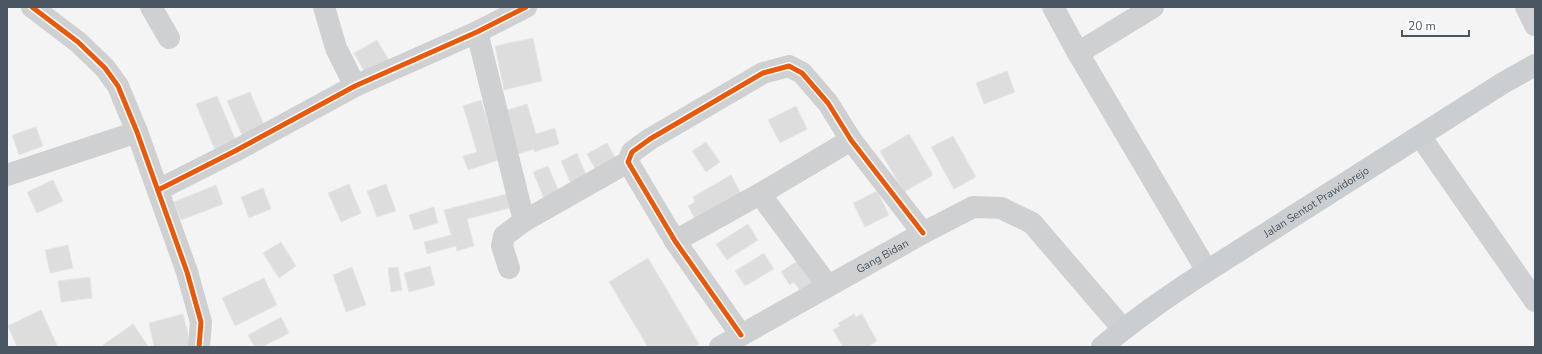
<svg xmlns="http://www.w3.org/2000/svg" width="1542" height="354" font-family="'Nunito Sans',sans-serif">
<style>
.building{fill:#ddddde;stroke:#e5e6e7}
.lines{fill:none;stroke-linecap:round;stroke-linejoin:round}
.minor{stroke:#ced0d2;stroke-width:22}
.major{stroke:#caced1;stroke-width:22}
.cycleway-casing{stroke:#fff;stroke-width:8}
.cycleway{stroke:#e8590c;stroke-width:5}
.labels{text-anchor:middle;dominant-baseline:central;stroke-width:3;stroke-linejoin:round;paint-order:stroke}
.street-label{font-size:11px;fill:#4a5661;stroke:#fff}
</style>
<rect width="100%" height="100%" fill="#f4f4f4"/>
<path class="building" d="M 533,38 L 542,81 L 504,90 L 495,46 Z
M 377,40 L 391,64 L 368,78 L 354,53 Z
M 1007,71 L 1015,92 L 984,104 L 976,83 Z
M 250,92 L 267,132 L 245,142 L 227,101 Z
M 217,96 L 236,141 L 215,150 L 196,104 Z
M 481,100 L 499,160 L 468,170 L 463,156 L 477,152 L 463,106 Z
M 527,104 L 536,134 L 555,128 L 559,144 L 534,152 L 534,149 L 518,154 L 504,111 Z
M 796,106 L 807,129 L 780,143 L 768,120 Z
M 36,127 L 43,146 L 19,155 L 12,135 Z
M 909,134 L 933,175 L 904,192 L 880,151 Z
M 953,136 L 976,177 L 954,189 L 931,147 Z
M 706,142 L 720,162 L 706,172 L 692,151 Z
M 607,143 L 617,161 L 597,172 L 587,154 Z
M 577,153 L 587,177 L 571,184 L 561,161 Z
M 548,166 L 560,194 L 545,201 L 533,172 Z
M 731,175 L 744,200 L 698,224 L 688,206 L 695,202 L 693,197 Z
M 53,180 L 63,201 L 37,213 L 27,192 Z
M 349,184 L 361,213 L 341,222 L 328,193 Z
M 386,184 L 396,211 L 377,217 L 367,191 Z
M 216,185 L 223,204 L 181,220 L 174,202 Z
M 263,188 L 271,209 L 249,218 L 241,197 Z
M 877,191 L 889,215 L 865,227 L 853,203 Z
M 507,194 L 510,208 L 467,219 L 474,246 L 457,251 L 456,246 L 427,254 L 424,242 L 451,235 L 444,210 Z
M 434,207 L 438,223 L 414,230 L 409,215 Z
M 748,224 L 758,240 L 727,260 L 716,244 Z
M 281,242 L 296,266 L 279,278 L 263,253 Z
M 68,245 L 73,268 L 50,273 L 45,250 Z
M 764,253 L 774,269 L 745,286 L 735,271 Z
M 803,257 L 823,286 L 805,298 L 794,282 L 790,285 L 781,272 Z
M 648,258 L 699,344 L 694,347 L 648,347 L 609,282 Z
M 430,266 L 435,285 L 409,292 L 404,273 Z
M 352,267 L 366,305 L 346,312 L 333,275 Z
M 398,267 L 402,290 L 391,292 L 388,268 Z
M 90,277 L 92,298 L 61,302 L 58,281 Z
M 264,278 L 277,305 L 235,326 L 222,298 Z
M 41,310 L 57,345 L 54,347 L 17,347 L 8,326 Z
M 183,314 L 191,347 L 154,347 L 149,323 Z
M 854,314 L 856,317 L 862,314 L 877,341 L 868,347 L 843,347 L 833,330 L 840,326 L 838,323 Z
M 281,317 L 289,333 L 262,347 L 255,347 L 248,335 Z
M 133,324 L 148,346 L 146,347 L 104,347 L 103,345 Z"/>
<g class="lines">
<g class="minor">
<path d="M 32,7 L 78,42 L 105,68 L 118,86 L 137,132 L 187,272 L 201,322 L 199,347"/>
<path d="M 151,7 L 169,38"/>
<path d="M 324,7 L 336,48 L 355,86"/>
<path d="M 1053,7 L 1078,53 L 1207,271"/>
<path d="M 1526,7 L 1535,25"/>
<path d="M 477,32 L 524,221 L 628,162"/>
<path d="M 1078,53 L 1153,7"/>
<path d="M 1420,136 L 1535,301"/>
<path d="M 7,175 L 137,132"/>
<path d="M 158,190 L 235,151 L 355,86 L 477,32 L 526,7"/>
<path d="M 760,194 L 851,140"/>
<path d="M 675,241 L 760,194 L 828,286"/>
<path d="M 509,268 L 502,246 L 504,236 L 524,221"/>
<path d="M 741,335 L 675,241 L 628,162 L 632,152 L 650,139 L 763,73 L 789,66 L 802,73 L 828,103 L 851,140 L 923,233"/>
<path id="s1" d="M 720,347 L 923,233 L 973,207 L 1001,208 L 1032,223 L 1123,329"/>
</g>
<path class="major" id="s2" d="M 1102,347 C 1135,319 1171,294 1207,271 L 1503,83 L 1535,65"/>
<g class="cycleway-casing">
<path id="cycleway" d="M 32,7 L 78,42 L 105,68 L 118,86 L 137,132 L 187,272 L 201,322 L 199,347
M 158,190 L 235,151 L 355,86 L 477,32 L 526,7
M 741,335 L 675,241 L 628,162 L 632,152 L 650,139 L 763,73 L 789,66 L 802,73 L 828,103 L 851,140 L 923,233"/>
</g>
<use href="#cycleway" class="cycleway"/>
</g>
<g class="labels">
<g class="street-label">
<text stroke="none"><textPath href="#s2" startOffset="259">Jalan Sentot Prawidorejo</textPath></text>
<text stroke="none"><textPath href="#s1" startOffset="186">Gang Bidan</textPath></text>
</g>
</g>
<rect width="1542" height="354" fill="none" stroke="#4a5661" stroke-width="16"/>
<path d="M1402 30v6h67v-6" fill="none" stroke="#4a5661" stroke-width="2"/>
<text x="1408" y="30" font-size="12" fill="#4a5661" stroke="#ffffff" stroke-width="3" paint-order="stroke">20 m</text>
</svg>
